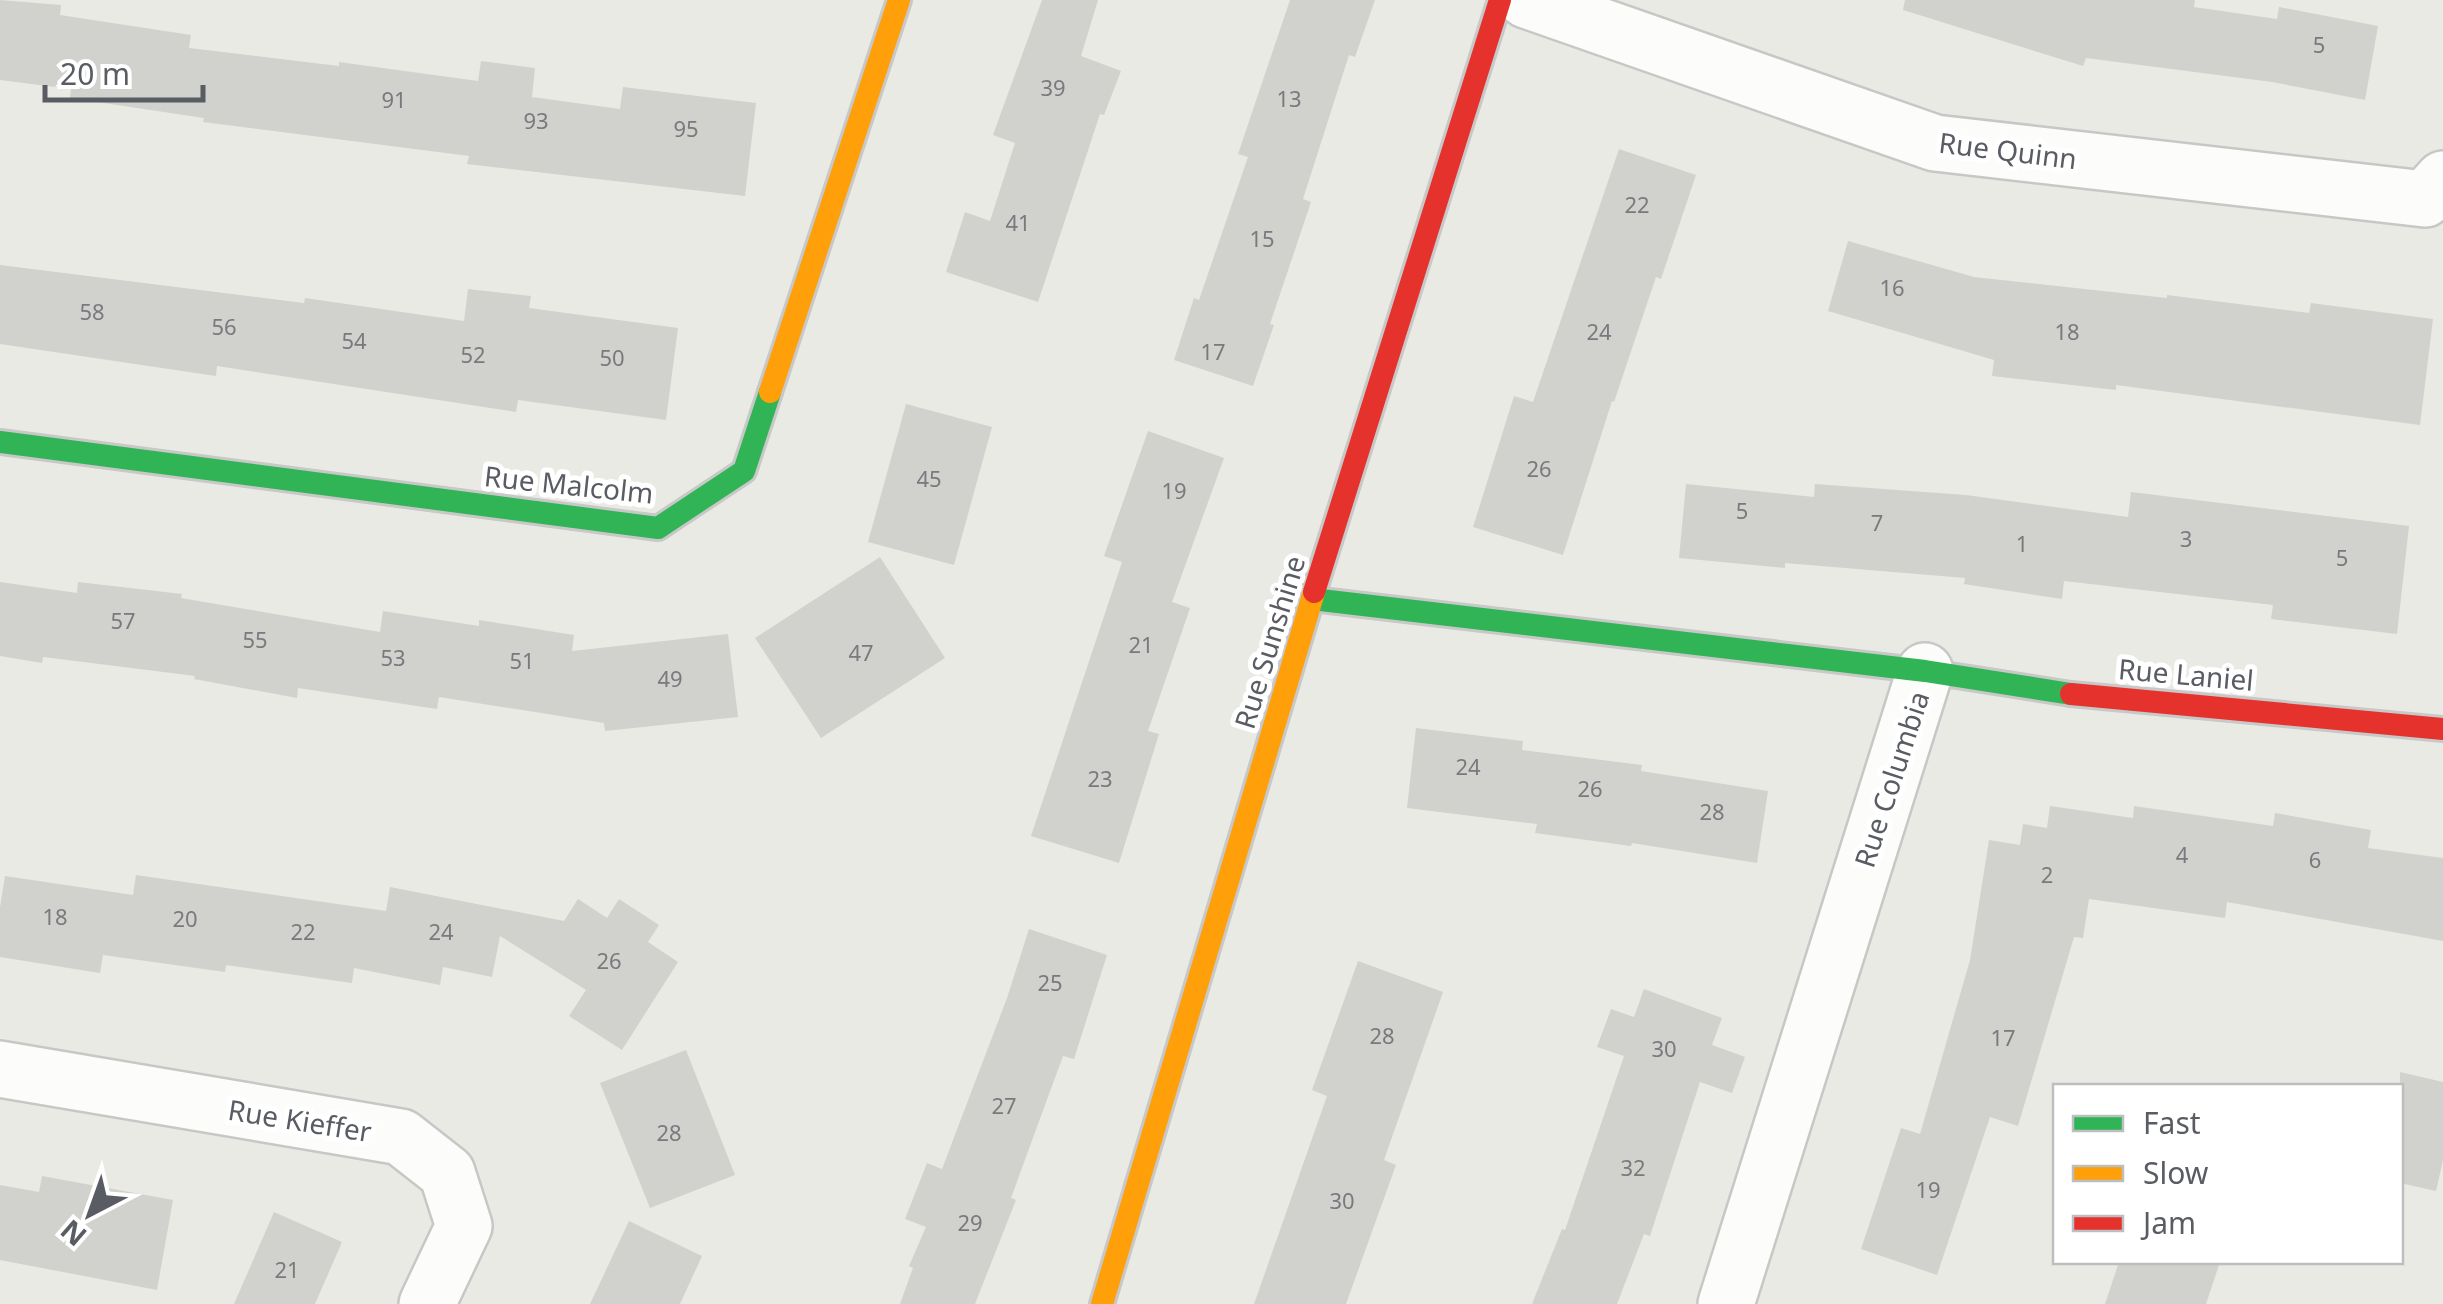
<svg xmlns="http://www.w3.org/2000/svg" width="2443" height="1304" font-family="'Noto Sans',sans-serif">
<style>
.building{fill:#d1d1ce}
.lines{fill:none;stroke-linecap:round;stroke-linejoin:round}
.street-casing{stroke:#c6c8c6;stroke-width:60}
.fast-casing{stroke:#c7c8c7;stroke-width:28}
.slow-casing{stroke:#c7c8c7;stroke-width:28}
.jam-casing{stroke:#c7c8c7;stroke-width:28}
.street{stroke:#fcfcfb;stroke-width:55}
.fast{stroke:#30b455;stroke-width:22}
.slow{stroke:#ff9f0a;stroke-width:22}
.jam{stroke:#e5322d;stroke-width:22}
.labels{text-anchor:middle;dominant-baseline:central;stroke-width:10;stroke-linejoin:round;paint-order:stroke}
.number-label{font-size:22px;fill:#787a7e}
.street-label{font-size:28px;fill:#595c62;stroke:#fff}
</style>
<rect width="100%" height="100%" fill="#eaeae4"/>
<path class="building" d="M 0,0 L 61,5 L 60,15 L 191,35 L 189,48 L 339,66 L 339,62 L 478,81 L 481,61 L 535,68 L 532,97 L 620,109 L 623,87 L 756,103 L 745,196 L 467,164 L 469,156 L 203,122 L 204,118 L 70,98 L 71,89 L 0,80 Z
M 1042,0 L 1098,0 L 1081,56 L 1121,71 L 1104,115 L 1100,114 L 1038,302 L 946,272 L 965,212 L 990,221 L 1015,143 L 993,135 Z
M 1290,0 L 1375,0 L 1355,57 L 1349,55 L 1303,199 L 1311,202 L 1270,324 L 1274,325 L 1253,386 L 1174,360 L 1194,298 L 1199,300 L 1248,157 L 1238,154 Z
M 1905,0 L 2195,0 L 2194,7 L 2277,19 L 2279,7 L 2378,26 L 2365,100 L 2272,82 L 2086,58 L 2083,66 L 1903,10 Z
M 1619,149 L 1696,175 L 1661,279 L 1656,277 L 1614,402 L 1612,401 L 1563,555 L 1473,527 L 1514,396 L 1533,402 Z
M 1848,241 L 1974,277 L 2167,298 L 2167,295 L 2309,313 L 2311,303 L 2433,319 L 2420,425 L 2116,385 L 2116,390 L 1992,376 L 1994,360 L 1828,311 Z
M 0,265 L 304,303 L 305,298 L 464,321 L 468,289 L 531,296 L 529,308 L 678,328 L 666,420 L 518,400 L 516,412 L 217,366 L 216,376 L 0,344 Z
M 906,404 L 992,427 L 954,565 L 868,542 Z
M 1148,431 L 1224,458 L 1172,602 L 1190,608 L 1148,731 L 1159,734 L 1119,863 L 1031,836 L 1122,562 L 1104,556 Z
M 1686,484 L 1814,497 L 1815,484 L 1966,495 L 2128,517 L 2131,492 L 2409,526 L 2397,634 L 2271,619 L 2273,605 L 2064,581 L 2062,599 L 1964,584 L 1965,578 L 1785,563 L 1785,568 L 1679,558 Z
M 880,557 L 945,658 L 821,738 L 755,638 Z
M 0,582 L 77,593 L 78,582 L 182,594 L 181,598 L 380,632 L 383,611 L 479,626 L 479,620 L 574,635 L 572,651 L 728,634 L 738,717 L 605,731 L 604,723 L 439,697 L 437,709 L 298,688 L 297,698 L 194,679 L 195,676 L 43,657 L 42,663 L 0,656 Z
M 1416,728 L 1523,741 L 1522,750 L 1642,765 L 1641,771 L 1768,791 L 1757,863 L 1632,843 L 1631,846 L 1535,833 L 1537,824 L 1407,808 Z
M 2050,806 L 2133,818 L 2134,806 L 2273,826 L 2275,813 L 2371,830 L 2368,848 L 2443,858 L 2443,941 L 2227,902 L 2225,918 L 2089,899 L 2083,938 L 2074,937 L 2018,1126 L 1990,1117 L 1937,1275 L 1861,1249 L 1901,1128 L 1920,1134 L 1970,960 L 1989,840 L 2020,845 L 2023,824 L 2047,828 Z
M 136,875 L 386,911 L 390,887 L 564,921 L 578,899 L 607,918 L 619,899 L 659,925 L 648,942 L 678,962 L 622,1050 L 569,1016 L 586,990 L 500,936 L 492,977 L 443,967 L 440,985 L 354,968 L 352,983 L 226,965 L 225,972 L 103,955 L 100,973 L 0,957 L 0,907 L 5,876 L 133,895 Z
M 1029,929 L 1107,955 L 1074,1059 L 1063,1056 L 1011,1198 L 1016,1200 L 975,1304 L 900,1304 L 913,1268 L 909,1266 L 926,1227 L 905,1219 L 927,1163 L 942,1169 L 1007,998 Z
M 1358,961 L 1443,992 L 1384,1160 L 1396,1165 L 1346,1304 L 1254,1304 L 1327,1096 L 1312,1090 Z
M 1644,989 L 1722,1018 L 1712,1045 L 1745,1057 L 1732,1093 L 1700,1082 L 1650,1236 L 1644,1234 L 1617,1304 L 1532,1304 L 1562,1229 L 1565,1230 L 1624,1056 L 1597,1047 L 1611,1009 L 1634,1017 Z
M 686,1050 L 735,1175 L 650,1208 L 600,1083 Z
M 2400,1072 L 2443,1082 L 2443,1160 L 2436,1191 L 2400,1183 Z
M 42,1176 L 173,1200 L 157,1290 L 0,1260 L 0,1185 L 39,1192 Z
M 274,1212 L 342,1242 L 315,1304 L 234,1304 Z
M 629,1221 L 702,1256 L 680,1304 L 590,1304 Z
M 2119,1262 L 2220,1262 L 2206,1304 L 2105,1304 Z"/>
<g class="lines">
<g class="street-casing">
<path id="street" d="M 1526,0 L 1935,143 L 2425,199 L 2443,179
M 0,1069 L 401,1137 L 447,1173 L 464,1226 L 427,1304
M 1726,1304 L 1925,671"/>
</g>
<g class="fast-casing">
<path id="fast" d="M 0,442 L 658,528 L 744,471 L 770,392
M 1312,599 L 1925,671 L 2071,694"/>
</g>
<g class="slow-casing">
<path id="slow" d="M 770,392 L 899,0
M 1102,1304 L 1314,592"/>
</g>
<g class="jam-casing">
<path id="jam" d="M 1314,592 L 1500,0
M 2071,694 L 2443,729"/>
</g>
<use href="#street" class="street"/>
<use href="#fast" class="fast"/>
<use href="#slow" class="slow"/>
<use href="#jam" class="jam"/>
</g>
<g class="labels">
<g class="number-label">
<text x="2319" y="44">5</text>
<text x="1053" y="87">39</text>
<text x="1289" y="98">13</text>
<text x="394" y="99">91</text>
<text x="536" y="120">93</text>
<text x="686" y="128">95</text>
<text x="1637" y="204">22</text>
<text x="1018" y="222">41</text>
<text x="1262" y="238">15</text>
<text x="1892" y="287">16</text>
<text x="92" y="311">58</text>
<text x="224" y="326">56</text>
<text x="1599" y="331">24</text>
<text x="2067" y="331">18</text>
<text x="354" y="340">54</text>
<text x="1213" y="351">17</text>
<text x="473" y="354">52</text>
<text x="612" y="357">50</text>
<text x="1539" y="468">26</text>
<text x="929" y="478">45</text>
<text x="1174" y="490">19</text>
<text x="1742" y="510">5</text>
<text x="1877" y="522">7</text>
<text x="2186" y="538">3</text>
<text x="2022" y="543">1</text>
<text x="2342" y="557">5</text>
<text x="123" y="620">57</text>
<text x="255" y="639">55</text>
<text x="1141" y="644">21</text>
<text x="861" y="652">47</text>
<text x="393" y="657">53</text>
<text x="522" y="660">51</text>
<text x="670" y="678">49</text>
<text x="1468" y="766">24</text>
<text x="1100" y="778">23</text>
<text x="1590" y="788">26</text>
<text x="1712" y="811">28</text>
<text x="2182" y="854">4</text>
<text x="2315" y="859">6</text>
<text x="2047" y="874">2</text>
<text x="55" y="916">18</text>
<text x="185" y="918">20</text>
<text x="303" y="931">22</text>
<text x="441" y="931">24</text>
<text x="609" y="960">26</text>
<text x="1050" y="982">25</text>
<text x="1382" y="1035">28</text>
<text x="2003" y="1037">17</text>
<text x="1664" y="1048">30</text>
<text x="1004" y="1105">27</text>
<text x="669" y="1132">28</text>
<text x="1633" y="1167">32</text>
<text x="1928" y="1189">19</text>
<text x="1342" y="1200">30</text>
<text x="970" y="1222">29</text>
<text x="287" y="1269">21</text>
</g>
<g class="street-label">
<text transform="translate(2008 150) rotate(7)">Rue Quinn</text>
<text transform="translate(569 484) rotate(6)">Rue Malcolm</text>
<text transform="translate(1269 642) rotate(-73)">Rue Sunshine</text>
<text transform="translate(2186 674) rotate(5)">Rue Laniel</text>
<text transform="translate(1891 779) rotate(-72)">Rue Columbia</text>
<text transform="translate(300 1120) rotate(9)">Rue Kieffer</text>
</g>
</g>
<rect x="2053" y="1084" width="350" height="180" fill="#ffffff" stroke="#bdbec0" stroke-width="2.5"/>
<rect x="2073" y="1116" width="50" height="15" fill="#30b455" stroke="#bdbec0" stroke-width="2.5"/>
<text x="2143" y="1134" font-size="30" fill="#595c62">Fast</text>
<rect x="2073" y="1166" width="50" height="15" fill="#ff9f0a" stroke="#bdbec0" stroke-width="2.5"/>
<text x="2143" y="1184" font-size="30" fill="#595c62">Slow</text>
<rect x="2073" y="1216" width="50" height="15" fill="#e5322d" stroke="#bdbec0" stroke-width="2.5"/>
<text x="2143" y="1234" font-size="30" fill="#595c62">Jam</text>
<g transform="translate(90 1214) rotate(221)" stroke="#ffffff" stroke-width="8" paint-order="stroke">
<path d="M0-8L18 38L0 25L-18 38Z" fill="#595c62"/>
<text y="-15" font-size="28" font-weight="bold" text-anchor="middle" fill="#595c62">N</text>
</g>
<path d="M45 85v15h158v-15" fill="none" stroke="#595c62" stroke-width="5"/>
<text x="60" y="85" font-size="30" fill="#595c62" stroke="#ffffff" stroke-width="8" paint-order="stroke">20 m</text>
</svg>
